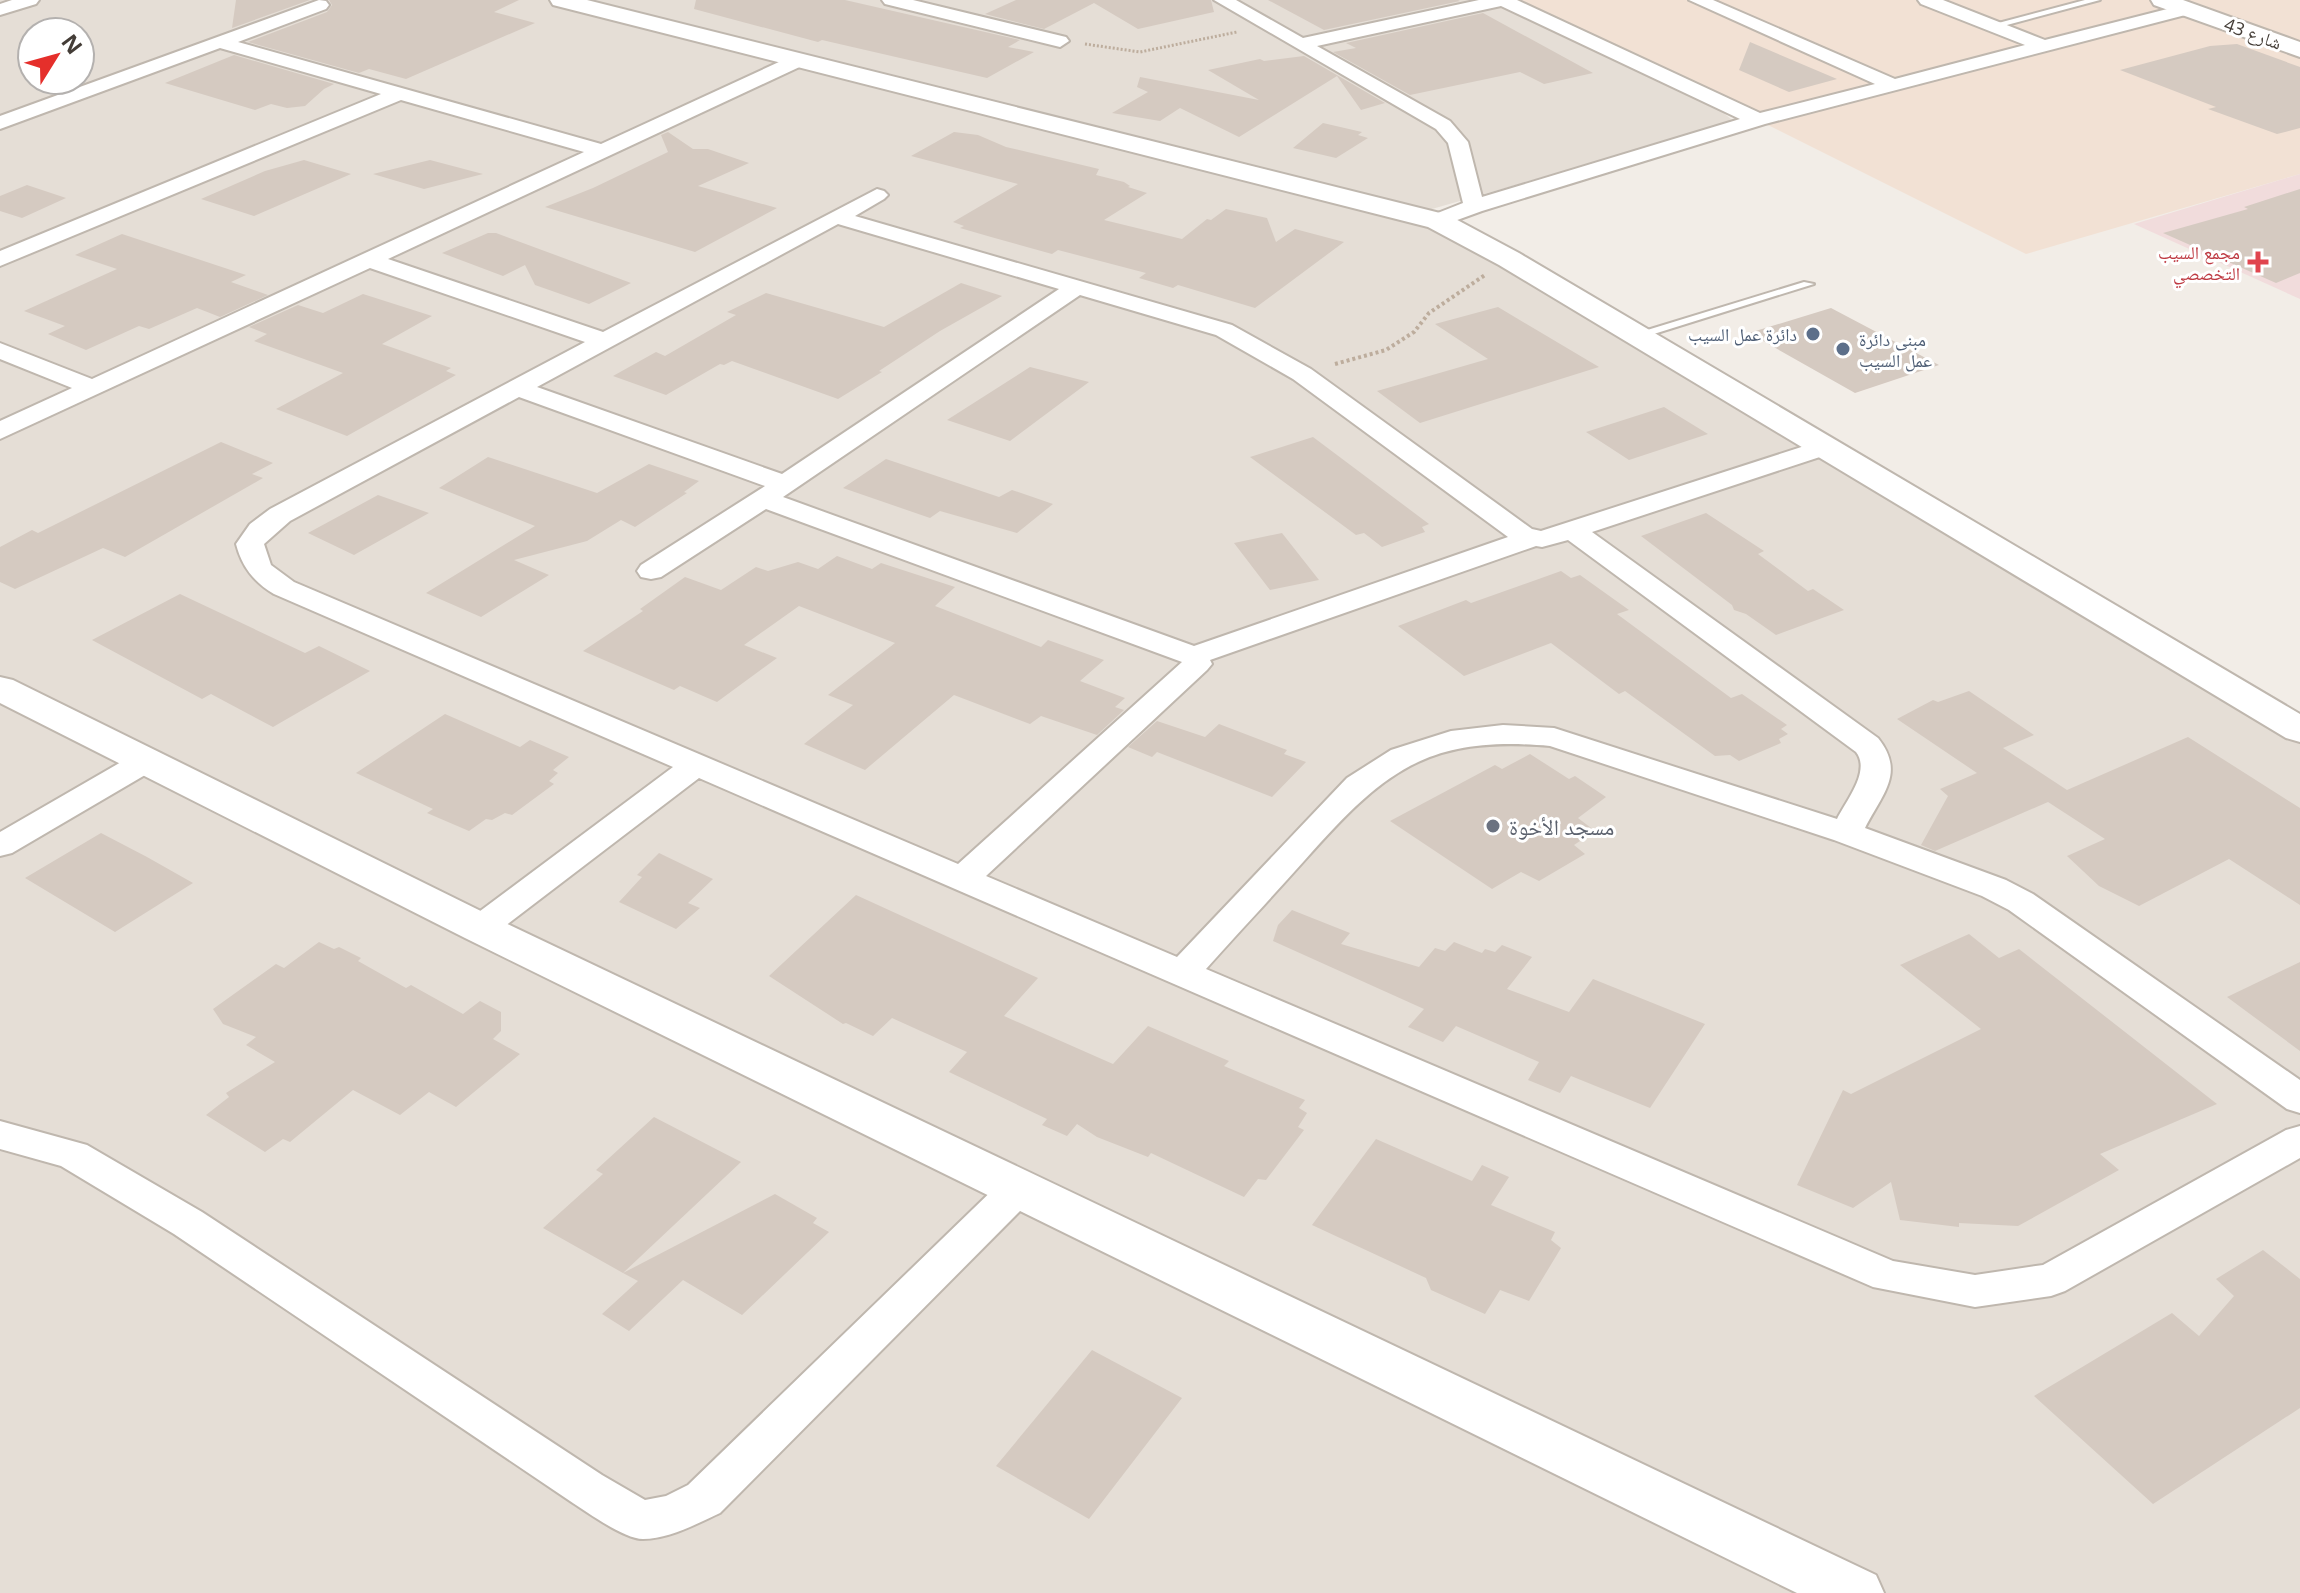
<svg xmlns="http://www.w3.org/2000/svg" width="2300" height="1593" font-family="'Open Sans','Noto Naskh Arabic',sans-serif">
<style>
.residential{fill:#e5ded6;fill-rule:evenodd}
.commercial{fill:#f2e1d4}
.medical{fill:#f1dcdc}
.building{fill:#d5cac1}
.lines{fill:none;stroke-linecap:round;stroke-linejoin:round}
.service-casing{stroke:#bfb7ae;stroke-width:4}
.minor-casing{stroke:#bfb7ae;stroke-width:4}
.tertiary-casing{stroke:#bfb7ae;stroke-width:4}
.path-far1{stroke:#bdad9d;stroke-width:3;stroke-dasharray:2 2;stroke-linecap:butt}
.path{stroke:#bdad9d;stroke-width:4;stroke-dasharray:3 3;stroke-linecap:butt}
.service{fill:#fff;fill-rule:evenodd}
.minor{fill:#fff;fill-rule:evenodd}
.tertiary{fill:#fff;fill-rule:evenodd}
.health-dot{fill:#e0444e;stroke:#fff;stroke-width:3}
.service-dot{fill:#5c6f8a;stroke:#fff;stroke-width:3}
.worship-dot{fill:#6b7280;stroke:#fff;stroke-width:3}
.labels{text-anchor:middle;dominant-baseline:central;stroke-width:6;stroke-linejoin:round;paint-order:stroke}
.far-street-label{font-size:18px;fill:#443d37;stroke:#fff}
.far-health-label{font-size:18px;fill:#be3a42;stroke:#fff;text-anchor:end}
.far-service-label{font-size:18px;fill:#4e5e75;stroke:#fff;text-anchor:end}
.worship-label{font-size:22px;fill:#5b616d;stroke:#fff;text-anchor:start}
</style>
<rect width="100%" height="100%" fill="#f2ede7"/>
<path class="residential" d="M 0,0 L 1491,0 L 1721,111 L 1731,119 L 1727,124 L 1425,211 L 1476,230 L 2300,717 L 2300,1593 L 0,1593 ZM 32,32 L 80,32 L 80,80 L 32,80 Z"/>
<path class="commercial" d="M 1503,0 L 2300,0 L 2300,174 L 2026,254 L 1758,120 Z"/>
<path class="medical" d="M 2300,174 L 2300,299 L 2134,224 Z"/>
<path class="building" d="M 236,0 L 310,0 L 232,28 Z
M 329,0 L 519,0 L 494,12 L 535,23 L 406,79 L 369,69 L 359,73 L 248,42 L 327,12 L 332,5 Z
M 696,0 L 845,0 L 1020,40 L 1008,47 L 1034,52 L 987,78 L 822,40 L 818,42 L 694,9 Z
M 1016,0 L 1211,0 L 1214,12 L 1138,29 L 1094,3 L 1044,29 L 985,14 Z
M 1268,0 L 1458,0 L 1460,1 L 1324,30 Z
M 1483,13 L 1593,73 L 1544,84 L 1520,72 L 1410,95 L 1333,52 L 1356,48 L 1346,43 Z
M 1750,42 L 1837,79 L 1789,92 L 1739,70 Z
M 2237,44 L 2300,67 L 2300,128 L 2277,134 L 2208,109 L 2216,107 L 2120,70 L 2210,46 Z
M 234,55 L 334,84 L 324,89 L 305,106 L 287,108 L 271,104 L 255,110 L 165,83 Z
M 1304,56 L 1385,103 L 1361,110 L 1337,76 L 1239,137 L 1180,108 L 1160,121 L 1112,113 L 1148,92 L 1137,87 L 1140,77 L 1259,100 L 1208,70 L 1260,59 L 1264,61 Z
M 1323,123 L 1362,132 L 1358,135 L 1368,138 L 1336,158 L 1293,148 Z
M 668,132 L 693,149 L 708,149 L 749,163 L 698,186 L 777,208 L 695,252 L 545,207 L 593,188 L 668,152 L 661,135 Z
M 954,132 L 978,135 L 1006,147 L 1099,169 L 1096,175 L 1124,182 L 1130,186 L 1128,187 L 1147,193 L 1104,220 L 1182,239 L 1207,219 L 1211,220 L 1226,209 L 1267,218 L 1276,242 L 1295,229 L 1344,242 L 1255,308 L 1178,285 L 1173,288 L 1139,278 L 1146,273 L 1058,250 L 1052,254 L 991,237 L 960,228 L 964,226 L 953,222 L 1018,184 L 911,156 Z
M 304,160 L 351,174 L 254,216 L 201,199 L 265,171 Z
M 430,160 L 483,174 L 424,189 L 373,174 Z
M 27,185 L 66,198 L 22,218 L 0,211 L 0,196 Z
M 2300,189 L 2300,273 L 2276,283 L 2163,233 L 2248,209 L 2244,207 Z
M 488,233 L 496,233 L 631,283 L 589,304 L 535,285 L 525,265 L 503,276 L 442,253 Z
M 122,234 L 246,275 L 231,282 L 268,295 L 220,317 L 197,308 L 149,329 L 139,326 L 86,350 L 48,334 L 65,326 L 24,311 L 117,269 L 75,255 Z
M 961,283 L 1002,296 L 940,331 L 879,371 L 882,372 L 838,399 L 732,361 L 724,365 L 720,364 L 666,395 L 613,376 L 656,352 L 665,356 L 736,315 L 727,312 L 766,293 L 884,327 Z
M 363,294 L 432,316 L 382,344 L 451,368 L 446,371 L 456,375 L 347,436 L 276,409 L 343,373 L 254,341 L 267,334 L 249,327 L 298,305 L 323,313 Z
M 1498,307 L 1599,367 L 1420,423 L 1377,391 L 1488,359 L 1435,324 Z
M 1831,308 L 1939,365 L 1855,393 L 1749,333 Z
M 1030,367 L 1089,382 L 1010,441 L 947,420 Z
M 1664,407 L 1708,434 L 1629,460 L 1586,432 Z
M 1313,437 L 1429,524 L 1422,527 L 1425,532 L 1382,547 L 1364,533 L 1356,535 L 1250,457 Z
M 221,442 L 273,463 L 252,474 L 263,478 L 125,557 L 103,548 L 15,589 L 0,582 L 0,547 L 32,530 L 38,533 Z
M 488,457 L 597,493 L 649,464 L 699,481 L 684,492 L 687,493 L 635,527 L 621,520 L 587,541 L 514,560 L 549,575 L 481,617 L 426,593 L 535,526 L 439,488 Z
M 886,459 L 999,497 L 1012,490 L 1053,504 L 1017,533 L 940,511 L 930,518 L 843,488 Z
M 378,495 L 429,513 L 354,555 L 308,533 Z
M 1706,513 L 1764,551 L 1758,554 L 1808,591 L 1813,589 L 1844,610 L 1776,635 L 1746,614 L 1734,610 L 1732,605 L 1641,536 Z
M 1282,533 L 1319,580 L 1270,590 L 1234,543 Z
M 837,556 L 872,569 L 881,563 L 955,587 L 935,606 L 1041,647 L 1048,640 L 1104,660 L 1080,681 L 1125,698 L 1115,707 L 1124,710 L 1097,735 L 1041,716 L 1030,724 L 954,695 L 865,770 L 804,744 L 853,705 L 828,695 L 895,643 L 799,606 L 744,645 L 777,658 L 717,702 L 680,686 L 674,690 L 583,651 L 643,611 L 640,609 L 685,577 L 721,590 L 756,567 L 768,571 L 798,562 L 818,569 Z
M 1561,571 L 1571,578 L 1580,575 L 1629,610 L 1617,614 L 1731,698 L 1742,694 L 1787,725 L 1781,729 L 1788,734 L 1779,739 L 1781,743 L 1739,761 L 1730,755 L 1715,756 L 1625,691 L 1619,694 L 1551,643 L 1464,676 L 1398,626 L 1466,600 L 1471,603 Z
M 180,594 L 305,653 L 319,646 L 370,671 L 273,727 L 211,694 L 202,699 L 92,640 Z
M 1969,691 L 2034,735 L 2003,748 L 2067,790 L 2188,737 L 2300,808 L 2300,905 L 2229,859 L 2139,906 L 2099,886 L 2067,856 L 2105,839 L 2048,802 L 1935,851 L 1921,845 L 1948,796 L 1940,789 L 1977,773 L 1897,719 L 1933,700 L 1938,702 Z
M 445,714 L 520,747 L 530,740 L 569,757 L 553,770 L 558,773 L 549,781 L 554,784 L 512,815 L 505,813 L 492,820 L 486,819 L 469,831 L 427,813 L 433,809 L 356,773 Z
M 1157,721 L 1205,737 L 1219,724 L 1287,750 L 1284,754 L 1306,762 L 1272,797 L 1157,752 L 1152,757 L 1128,747 Z
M 1530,754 L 1569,779 L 1575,776 L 1606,797 L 1578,818 L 1595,831 L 1574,845 L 1585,854 L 1539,881 L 1521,872 L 1492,889 L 1390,821 L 1495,765 L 1502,769 Z
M 101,833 L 147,857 L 193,883 L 115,932 L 25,878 Z
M 659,853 L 713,879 L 688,903 L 700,908 L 676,929 L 619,902 L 642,877 L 637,875 Z
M 856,895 L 1038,978 L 1004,1016 L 1113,1064 L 1148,1026 L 1229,1061 L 1224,1066 L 1305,1100 L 1299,1108 L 1307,1113 L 1298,1127 L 1304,1130 L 1266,1180 L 1258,1179 L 1244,1197 L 1151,1153 L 1148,1157 L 1097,1137 L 1077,1124 L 1067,1136 L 1042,1125 L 1047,1119 L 949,1072 L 967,1052 L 892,1018 L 873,1036 L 846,1023 L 843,1024 L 769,976 Z
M 1292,910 L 1350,933 L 1341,944 L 1419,967 L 1435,948 L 1445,951 L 1454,942 L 1482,953 L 1485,949 L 1495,952 L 1502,945 L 1532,957 L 1507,989 L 1569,1012 L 1593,979 L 1705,1024 L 1650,1108 L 1571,1076 L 1560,1093 L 1528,1080 L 1539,1062 L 1456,1026 L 1443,1042 L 1408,1027 L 1424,1009 L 1273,941 L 1278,925 Z
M 1969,934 L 1999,958 L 2019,949 L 2217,1104 L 2100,1154 L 2119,1170 L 2018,1226 L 1959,1223 L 1959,1227 L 1900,1220 L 1891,1182 L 1853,1208 L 1797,1185 L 1843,1090 L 1851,1094 L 1981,1029 L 1900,965 Z
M 319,942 L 334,949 L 339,947 L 361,958 L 358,961 L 406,988 L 411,985 L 463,1014 L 480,1001 L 501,1012 L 501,1031 L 493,1039 L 520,1054 L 456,1107 L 429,1092 L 400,1115 L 353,1090 L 290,1142 L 283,1139 L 265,1152 L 206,1115 L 229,1097 L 226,1093 L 275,1062 L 246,1045 L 256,1037 L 223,1024 L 213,1009 L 276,964 L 284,968 Z
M 2300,962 L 2300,1051 L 2227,997 Z
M 654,1117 L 741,1162 L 623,1273 L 543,1228 L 603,1174 L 596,1170 Z
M 1376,1139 L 1472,1181 L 1482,1165 L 1509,1177 L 1491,1205 L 1555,1232 L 1551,1240 L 1561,1248 L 1529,1301 L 1500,1290 L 1485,1314 L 1431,1290 L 1426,1278 L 1312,1225 Z
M 775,1194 L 817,1218 L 813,1223 L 829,1232 L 742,1315 L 683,1280 L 629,1331 L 602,1314 L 638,1281 L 623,1273 Z
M 2263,1250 L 2300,1279 L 2300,1408 L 2153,1504 L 2034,1396 L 2172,1313 L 2199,1336 L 2234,1296 L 2216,1279 Z
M 1092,1350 L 1182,1398 L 1089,1519 L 996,1466 Z"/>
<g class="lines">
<g class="service-casing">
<path id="service" d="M 2085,0 L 2100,0 L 1992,29 L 1987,26 Z
M 1804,282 L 1814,284 L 1641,338 L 1637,339 L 1631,335 Z"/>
</g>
<g class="minor-casing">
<path id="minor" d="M 12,0 L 39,0 L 36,4 L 0,15 L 0,4 Z
M 319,0 L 326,1 L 329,5 L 326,9 L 238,42 L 601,144 L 792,56 L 806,56 L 808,60 L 806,64 L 388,259 L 603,332 L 877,189 L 884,191 L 888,195 L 884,199 L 855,216 L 1232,325 L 1311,369 L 1532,529 L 1541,531 L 1817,442 L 1835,442 L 1839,447 L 1835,452 L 1592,532 L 1878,738 C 1906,773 1882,794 1865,828 L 2006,880 L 2033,894 L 2300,1080 L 2300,1113 L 2287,1109 L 2009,910 L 1982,896 L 1834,840 L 1550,746 C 1426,735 1383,772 1304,861 C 1272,897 1238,933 1206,969 L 1893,1261 L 1975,1275 L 2043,1265 L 2286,1130 L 2300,1126 L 2300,1158 L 2065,1291 L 2051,1296 L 1975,1307 L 1873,1287 L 699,778 L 492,936 L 480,939 L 468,936 L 463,928 L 468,920 L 673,767 L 274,594 C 254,582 242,567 236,544 L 250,524 L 270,509 L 585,342 L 370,268 L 0,439 L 0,421 L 72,388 L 0,359 L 0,343 L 92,379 L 584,152 L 401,100 L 0,266 L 0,251 L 381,94 L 220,48 L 0,129 L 0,116 ZM 838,224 L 1059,289 L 782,474 L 537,387 ZM 1080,295 L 1216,335 L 1293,379 L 1508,537 L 1194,646 L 783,497 ZM 519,397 L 765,486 L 641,565 L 637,571 L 641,577 L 651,579 L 661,577 L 766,509 L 1182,662 L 958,864 L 294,582 L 271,565 L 264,544 L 290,521 ZM 1568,540 L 1856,752 C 1871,771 1846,801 1837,819 L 1554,728 L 1503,725 L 1451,731 L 1391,750 L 1347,778 L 1177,957 L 986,876 L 1207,670 L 1212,664 L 1210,660 L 1536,546 L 1542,547 Z
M 882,0 L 913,0 L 1066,37 L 1069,41 L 1060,47 L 885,4 Z
M 1214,0 L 1236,0 L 1303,38 L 1479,0 L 1517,0 L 1760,113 L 1875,84 L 1689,0 L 1713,0 L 1895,79 L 2025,45 L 1921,4 L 1918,0 L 1943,0 L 2045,40 L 2187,4 L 2196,9 L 2193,13 L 1765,124 L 1482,211 L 1438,227 L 1427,221 L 1430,216 L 1463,203 L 1448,143 L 1436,129 ZM 1501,6 L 1740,119 L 1482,197 L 1468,142 L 1450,121 L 1317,46 Z
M 146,752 L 157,754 L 162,761 L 157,768 L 12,853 L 0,856 L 0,832 L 135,754 Z
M 0,1121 L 87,1145 L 202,1212 L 602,1475 L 645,1500 L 666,1496 L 688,1485 L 1005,1178 L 1019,1173 L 1033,1178 L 1039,1188 L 1033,1198 L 720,1513 C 696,1524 669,1539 643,1539 C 624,1539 587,1512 570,1501 L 174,1234 L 61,1166 L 0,1149 Z"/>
</g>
<g class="tertiary-casing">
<path id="tertiary" d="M 550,0 L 587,0 L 1448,215 L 1519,253 L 2300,714 L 2300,742 L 2286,738 L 1499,265 L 1428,227 L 553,5 Z
M 2151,0 L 2183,0 L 2300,42 L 2300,57 L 2154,5 Z
M 0,677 L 13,680 L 495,918 L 1876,1575 L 1884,1593 L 1797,1593 L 465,938 L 0,703 Z"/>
</g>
<path class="path-far1" d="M 1085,44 L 1140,52 L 1237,32"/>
<path class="path" d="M 1335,364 L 1386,350 L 1414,332 L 1429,313 L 1485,275"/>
<use href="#service" class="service"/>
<use href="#minor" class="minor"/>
<use href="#tertiary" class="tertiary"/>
</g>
<path class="health-dot" d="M2254 250h8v8h8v8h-8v8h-8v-8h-8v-8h8z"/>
<g class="service-dot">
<circle cx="1813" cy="334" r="8"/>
<circle cx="1843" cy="349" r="8"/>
</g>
<circle class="worship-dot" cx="1493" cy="826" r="8"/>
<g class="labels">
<g class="far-street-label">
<text transform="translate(2253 33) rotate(20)">شارع 43</text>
</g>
<g class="far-health-label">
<text x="2240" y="252">مجمع السيب<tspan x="2240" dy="21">التخصصي</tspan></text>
</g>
<g class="far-service-label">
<text x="1797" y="334">دائرة عمل السيب</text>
<text x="1859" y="339" text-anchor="start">مبنى دائرة<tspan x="1859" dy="21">عمل السيب</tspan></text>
</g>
<g class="worship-label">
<text x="1509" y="826">مسجد الأخوة</text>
</g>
</g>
<g transform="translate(56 56) rotate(53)"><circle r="38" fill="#ffffff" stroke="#b4b1af" stroke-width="2"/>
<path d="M0-6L14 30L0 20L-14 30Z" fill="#e52f2b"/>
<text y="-12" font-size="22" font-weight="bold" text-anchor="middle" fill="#443d37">N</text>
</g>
</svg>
